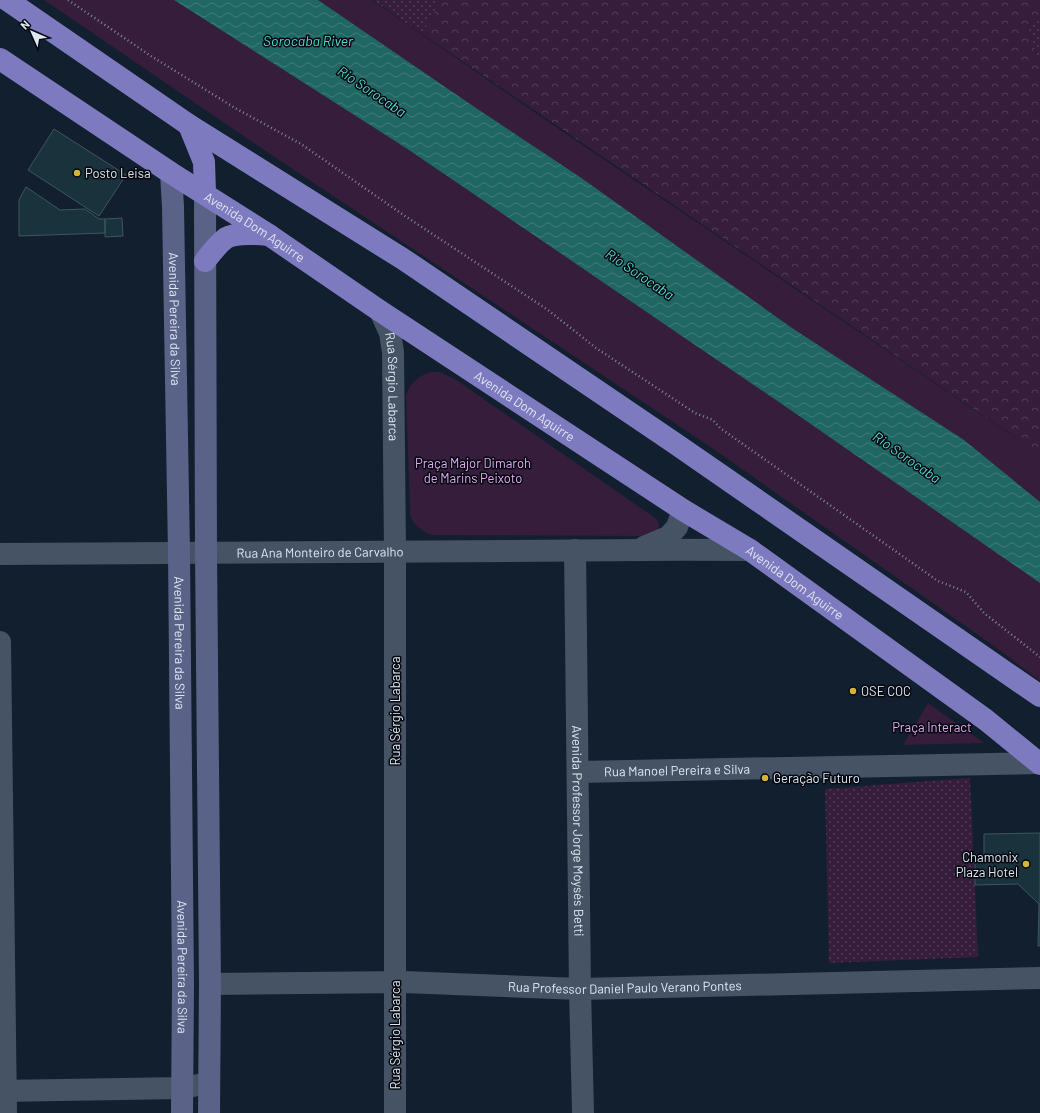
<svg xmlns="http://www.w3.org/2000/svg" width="1040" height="1113" font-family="Barlow,sans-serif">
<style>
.grass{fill:url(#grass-dots)}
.forest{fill:url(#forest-crowns)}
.park{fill:#351d3b}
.water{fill:url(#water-waves)}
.building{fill:#19323b;stroke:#3d5760}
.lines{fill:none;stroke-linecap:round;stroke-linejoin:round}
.path{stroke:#808a97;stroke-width:2.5;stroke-dasharray:1 3;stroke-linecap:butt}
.minor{stroke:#455365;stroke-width:22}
.tertiary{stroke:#455365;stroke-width:22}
.secondary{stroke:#5a6287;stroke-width:22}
.trunk{stroke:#7e7ac0;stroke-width:22}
.poi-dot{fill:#d8b434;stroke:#04080f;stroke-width:1.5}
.labels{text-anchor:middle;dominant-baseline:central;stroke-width:3;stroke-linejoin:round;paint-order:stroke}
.poi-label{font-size:13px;fill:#dfe7f2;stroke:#04080f;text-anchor:start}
.street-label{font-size:13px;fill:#dfe7f2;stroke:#04080f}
.park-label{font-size:13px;fill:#e4aaf2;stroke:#04080f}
.water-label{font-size:14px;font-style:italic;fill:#54d9d1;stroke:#04080f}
</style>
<defs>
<pattern id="grass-dots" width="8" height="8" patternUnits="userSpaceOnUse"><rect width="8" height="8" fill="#351d3b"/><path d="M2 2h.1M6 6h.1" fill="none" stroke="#523e58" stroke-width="1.8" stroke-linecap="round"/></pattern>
<pattern id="forest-crowns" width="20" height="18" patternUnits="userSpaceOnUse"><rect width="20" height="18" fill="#351d3b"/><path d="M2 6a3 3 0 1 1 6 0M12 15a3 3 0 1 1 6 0" fill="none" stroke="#523e58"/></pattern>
<pattern id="water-waves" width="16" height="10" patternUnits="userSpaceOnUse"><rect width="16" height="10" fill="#206662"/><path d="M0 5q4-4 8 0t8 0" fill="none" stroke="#407c79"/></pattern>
</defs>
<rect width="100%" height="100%" fill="#121f2e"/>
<path class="grass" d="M 373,0 L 441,0 L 422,34 Z
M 1040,17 L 1040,63 L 1027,26 Z
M 970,778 L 978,957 L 829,963 L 825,789 Z"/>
<path class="forest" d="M 441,0 L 1040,0 L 1040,17 L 1027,26 L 1040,63 L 1040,454 L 422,34 Z"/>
<path class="park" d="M 44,0 L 372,0 L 559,129 L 1040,454 L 1040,681 L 994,646 L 709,446 L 273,156 Z
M 431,372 L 440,372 L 455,379 L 658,520 L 659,526 L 656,534 L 648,536 L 431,535 C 420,530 408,521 410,509 L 406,395 C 411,382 418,376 431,372 Z
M 928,703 L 984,743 L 903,745 Z"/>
<path class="water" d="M 174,0 L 318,0 L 473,106 L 580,177 L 792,328 L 964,440 L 1040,502 L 1040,583 L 792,411 L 406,148 Z"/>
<path class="building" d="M 54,129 L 126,175 L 99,216 L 28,170 Z
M 26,187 L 60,210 L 85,209 L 99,219 L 105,219 L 105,233 L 19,236 L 19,200 Z
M 122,218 L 123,236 L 105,237 L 105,219 Z
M 1040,833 L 1040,946 L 1038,946 L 1039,904 L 1018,884 L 975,885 L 975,855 L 984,855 L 984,834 Z"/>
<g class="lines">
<path class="path" d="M 68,0 L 151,56 L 235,108 L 301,144 L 405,216 L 548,310 L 596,348 L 695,413 L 713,420 L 720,428 L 938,581 L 966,592 L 984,613 L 1040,657"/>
<g class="minor">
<path id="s1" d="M 380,311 L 390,333 L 393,352 L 395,551 L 395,1113"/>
<path d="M 644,547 L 668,537 L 677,527 L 683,510"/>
<path id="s2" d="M 575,550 L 580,989 L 583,1113"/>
<path id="s3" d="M 0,554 C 250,554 500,549 750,550"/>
<path d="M 0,642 L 6,1113"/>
<path id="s4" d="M 578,772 L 1039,763"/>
<path id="s5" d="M 210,984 L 404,982 L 580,989 L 1040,978"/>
</g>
<path class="tertiary" d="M 0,1091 L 182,1088 L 209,1083"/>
<g class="secondary">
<path id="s6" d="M 171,173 L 173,207 L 179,553 L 183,984 L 182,1113"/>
<path d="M 205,193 L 206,553 L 210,984 L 209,1113"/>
</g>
<g class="trunk">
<path d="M 7,0 L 189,125 L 403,259 L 673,442 L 1040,696"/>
<path id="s7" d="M 0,59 L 171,173 L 269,235 L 380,311 L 683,510 L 750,550 L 986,720 L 1040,764"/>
<path d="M 189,125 L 204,162 L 205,193"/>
<path d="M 205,261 C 211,253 218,244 226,238 C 236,232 258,234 269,235"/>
</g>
</g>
<g class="poi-dot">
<circle cx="77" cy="173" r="4"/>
<circle cx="853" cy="691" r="4"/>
<circle cx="765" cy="778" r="4"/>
<circle cx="1026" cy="864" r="4"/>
</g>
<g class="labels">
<g class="poi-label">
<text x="85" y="173">Posto Leisa</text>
<text x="861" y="691">OSE COC</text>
<text x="773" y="778">Geração Futuro</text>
<text x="1018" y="857" text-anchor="end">Chamonix<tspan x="1018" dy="15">Plaza Hotel</tspan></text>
</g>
<g class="street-label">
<text stroke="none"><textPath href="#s7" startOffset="305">Avenida Dom Aguirre</textPath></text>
<text stroke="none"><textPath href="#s6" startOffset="146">Avenida Pereira da Silva</textPath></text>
<text stroke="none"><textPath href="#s1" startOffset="78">Rua Sérgio Labarca</textPath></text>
<text stroke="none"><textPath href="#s7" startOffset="629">Avenida Dom Aguirre</textPath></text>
<text stroke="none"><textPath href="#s3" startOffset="320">Rua Ana Monteiro de Carvalho</textPath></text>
<text stroke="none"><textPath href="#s7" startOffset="952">Avenida Dom Aguirre</textPath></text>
<text stroke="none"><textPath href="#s6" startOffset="470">Avenida Pereira da Silva</textPath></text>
<text transform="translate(395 711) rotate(-90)">Rua Sérgio Labarca</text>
<text stroke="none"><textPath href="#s4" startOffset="99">Rua Manoel Pereira e Silva</textPath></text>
<text stroke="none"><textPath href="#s2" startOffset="281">Avenida Professor Jorge Moysés Betti</textPath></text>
<text stroke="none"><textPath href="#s6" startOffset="794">Avenida Pereira da Silva</textPath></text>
<text stroke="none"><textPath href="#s5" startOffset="415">Rua Professor Daniel Paulo Verano Pontes</textPath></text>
<text transform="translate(395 1035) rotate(-90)">Rua Sérgio Labarca</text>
</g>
<g class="park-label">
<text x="473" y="463">Praça Major Dimaroh<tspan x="473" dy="15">de Marins Peixoto</tspan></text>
<text x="932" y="727">Praça Interact</text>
</g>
<g class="water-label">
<text x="308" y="40">Sorocaba River</text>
<text transform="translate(372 91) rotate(34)">Rio Sorocaba</text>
<text transform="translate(640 274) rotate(34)">Rio Sorocaba</text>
<text transform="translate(907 457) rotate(35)">Rio Sorocaba</text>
</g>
</g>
<g transform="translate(32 32) rotate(315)" stroke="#04080f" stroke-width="3" paint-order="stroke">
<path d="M0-3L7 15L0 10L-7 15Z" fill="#dfe7f2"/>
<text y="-6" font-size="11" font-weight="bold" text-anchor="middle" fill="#dfe7f2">N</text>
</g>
</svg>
